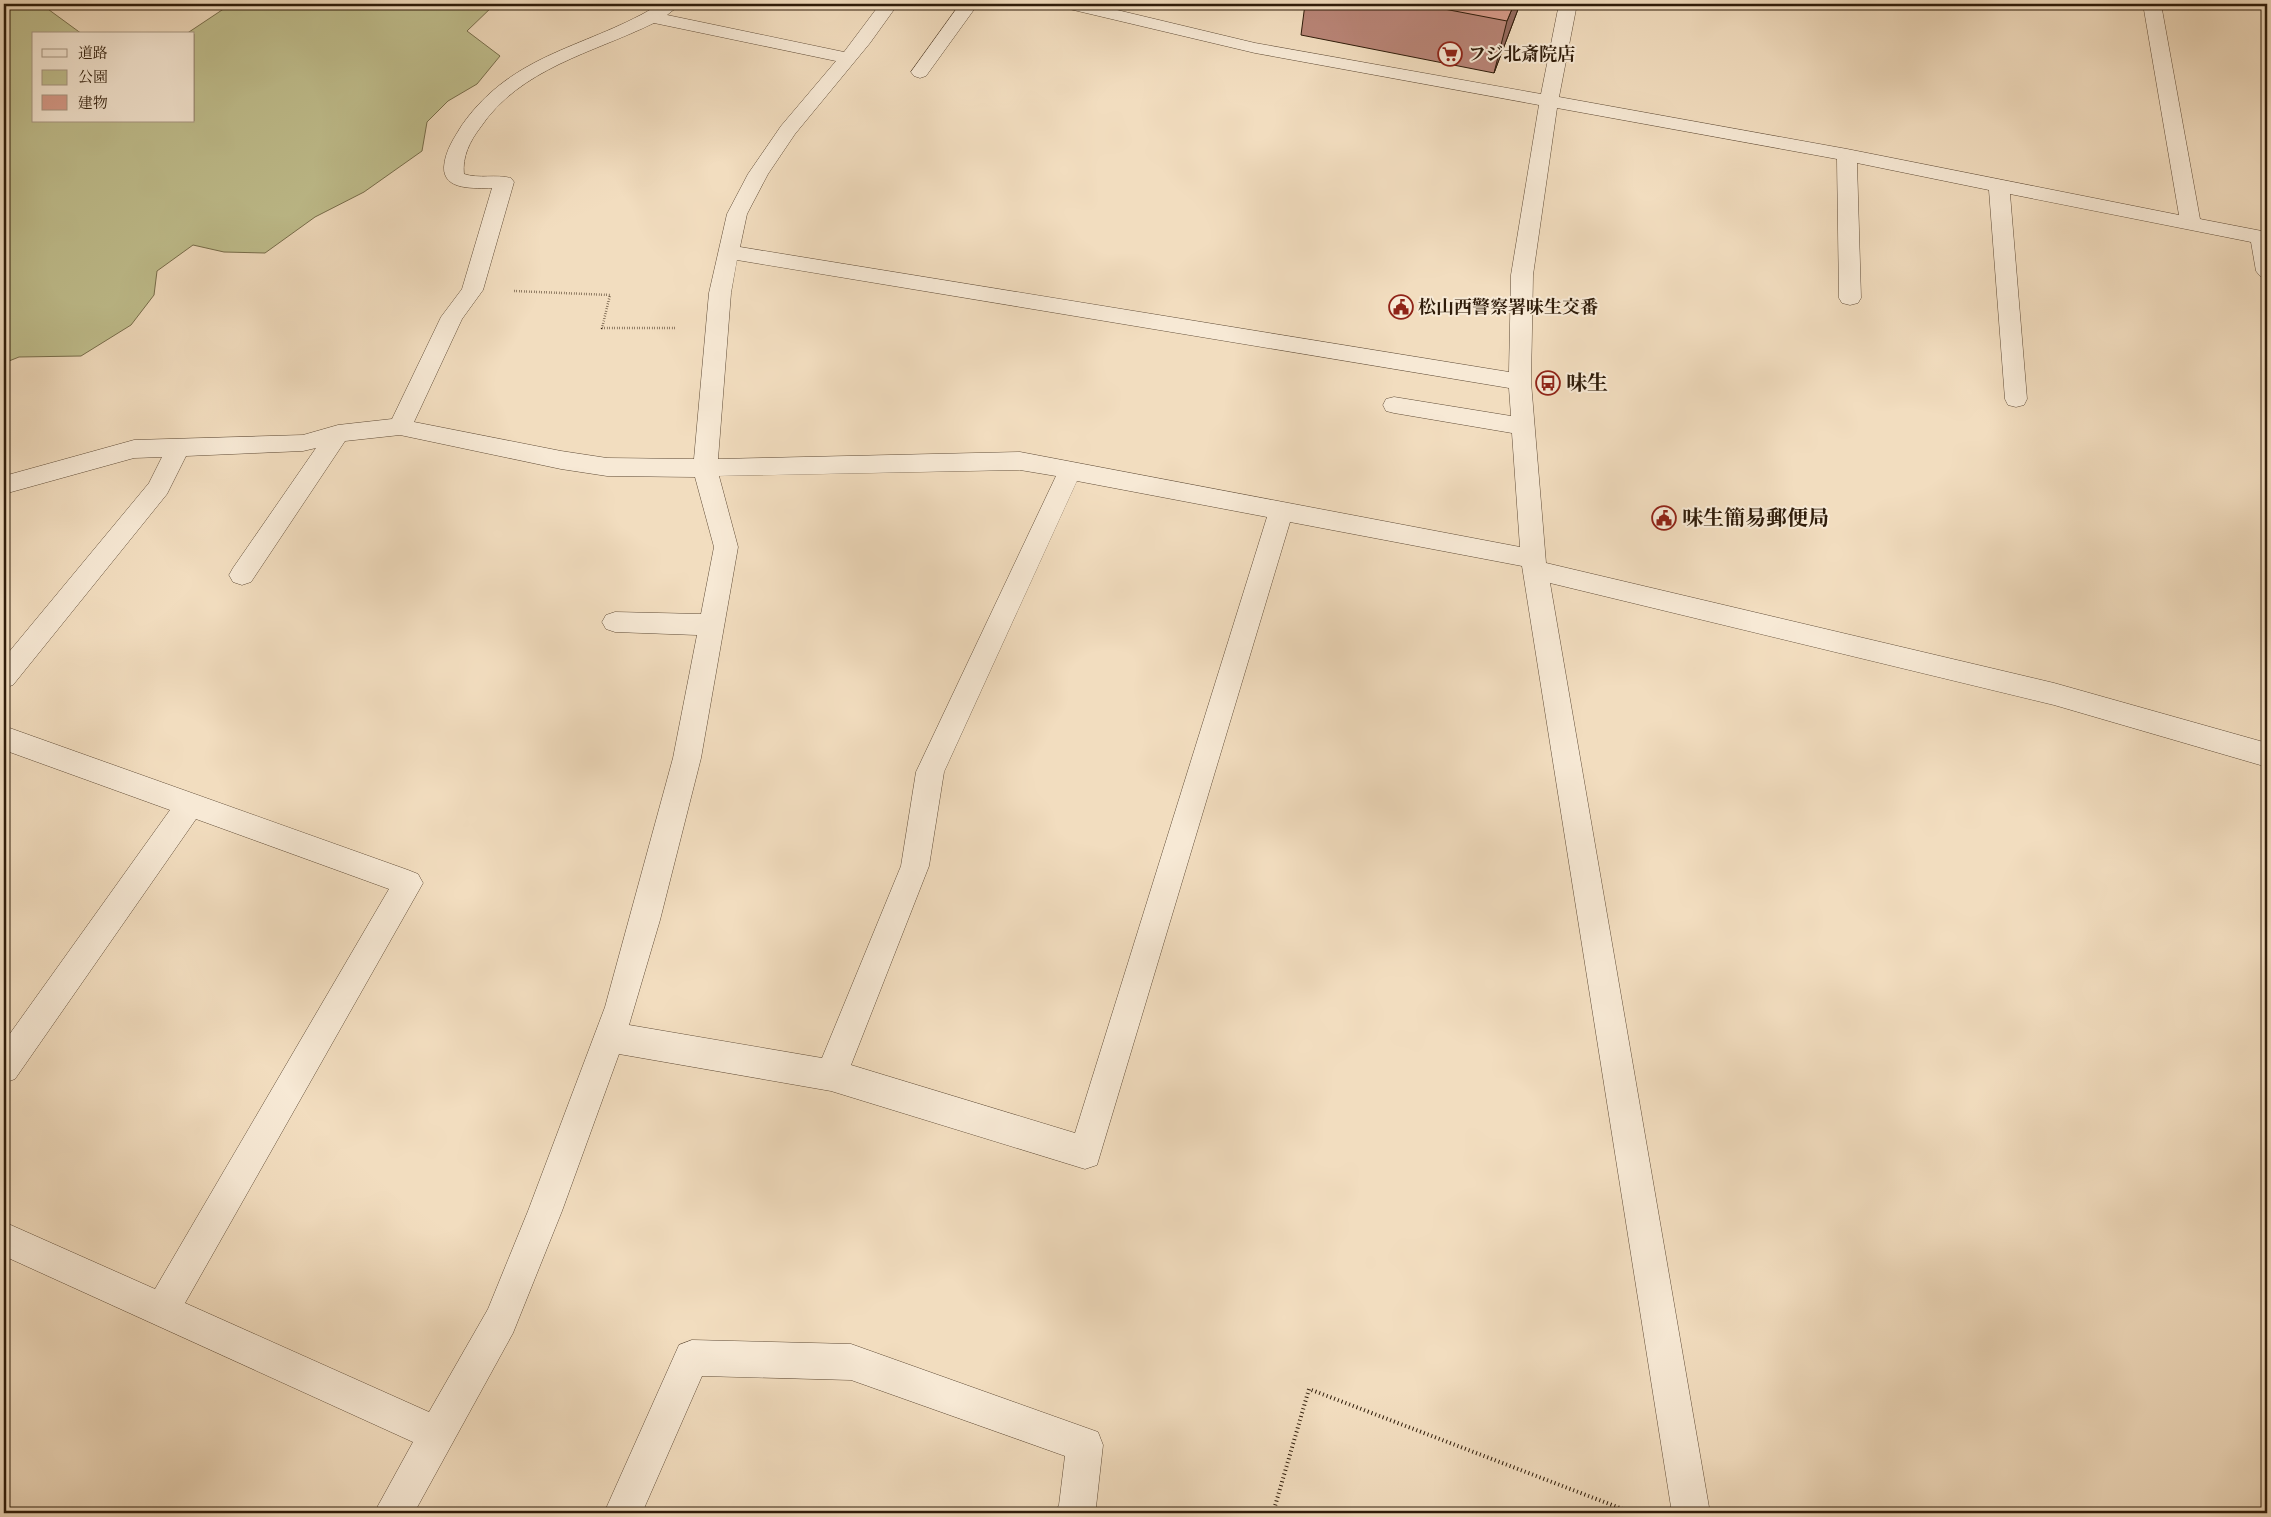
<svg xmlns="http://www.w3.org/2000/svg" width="2271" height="1517" font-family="Cardo,'Noto Serif JP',serif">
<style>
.green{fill:#c0bf8e;stroke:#786e4c}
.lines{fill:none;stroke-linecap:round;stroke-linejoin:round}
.minor-casing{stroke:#604c37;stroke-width:1}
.path-far1{stroke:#2f1c0a;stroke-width:2.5;stroke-dasharray:0.5 2;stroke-linecap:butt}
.path{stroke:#2f1c0a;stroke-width:4;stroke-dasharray:1 3;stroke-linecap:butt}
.minor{fill:#f7e9d5;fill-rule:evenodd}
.wall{fill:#b98577;stroke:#2f1c0a}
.shaded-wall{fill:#966c61;stroke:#2f1c0a}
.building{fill:#d79b8a;stroke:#2f1c0a}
.labels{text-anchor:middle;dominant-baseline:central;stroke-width:4;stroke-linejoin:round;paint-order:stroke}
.far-poi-label{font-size:18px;font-weight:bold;fill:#2f1c0a;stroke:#f7e9d5;text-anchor:start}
.poi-label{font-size:21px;font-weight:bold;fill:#2f1c0a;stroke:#f7e9d5;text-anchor:start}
</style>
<rect width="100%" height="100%" fill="#f2ddbf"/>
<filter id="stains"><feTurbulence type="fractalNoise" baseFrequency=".004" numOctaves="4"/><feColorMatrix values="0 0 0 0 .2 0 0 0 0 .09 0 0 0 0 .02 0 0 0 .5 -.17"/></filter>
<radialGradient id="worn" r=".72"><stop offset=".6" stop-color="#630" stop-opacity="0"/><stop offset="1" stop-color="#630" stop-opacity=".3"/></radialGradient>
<path class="green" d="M 4,4 L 41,4 L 82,34 L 34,34 L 34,121 L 194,121 L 194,34 L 186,34 L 231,4 L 495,4 L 467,31 L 500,56 L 477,84 L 448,101 L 427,122 L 422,151 L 364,192 L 315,217 L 265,253 L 224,252 L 193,245 L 157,271 L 154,295 L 131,325 L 81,356 L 19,357 L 4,363 Z"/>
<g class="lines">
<g class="minor-casing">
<path id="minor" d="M 660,4 L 681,4 L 667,15 L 844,52 L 880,4 L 898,4 L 870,43 L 795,134 L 768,174 L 747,214 L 740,247 L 1509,372 L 1511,275 L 1539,105 L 1255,53 L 1065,8 L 1062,4 L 1092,4 L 1255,43 L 1541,94 L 1559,4 L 1577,4 L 1559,97 L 1847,149 L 2179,215 L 2143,4 L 2161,4 L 2200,219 L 2267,232 L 2267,278 L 2260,276 L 2256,271 L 2251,242 L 2010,194 L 2027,399 L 2024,405 L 2016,407 L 2008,405 L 2005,399 L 1989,190 L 1857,163 L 1861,298 L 1858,303 L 1850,305 L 1842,303 L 1839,298 L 1837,159 L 1557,108 L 1533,275 L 1531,382 L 1546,563 L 2054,683 L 2267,743 L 2267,767 L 2054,705 L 1550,583 L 1710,1513 L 1672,1513 L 1522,566 L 1290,522 L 1097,1165 L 1085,1169 L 831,1091 L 619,1054 L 562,1211 L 513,1333 L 414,1513 L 374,1513 L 413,1442 L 4,1256 L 4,1222 L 155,1289 L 389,889 L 196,819 L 15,1079 L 4,1083 L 4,1042 L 170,810 L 4,750 L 4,726 L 408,870 L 418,874 L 423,883 L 185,1303 L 429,1412 L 488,1309 L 528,1211 L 605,1007 L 673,758 L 697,635 L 615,632 L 606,629 L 602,622 L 606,615 L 615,612 L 701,614 L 714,547 L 695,477 L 607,476 L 561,469 L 400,435 L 345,441 L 251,582 L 242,585 L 233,582 L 229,575 L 233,568 L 316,448 L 303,451 L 186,456 L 167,494 L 13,685 L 4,688 L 4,658 L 149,483 L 162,457 L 134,458 L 4,494 L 4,476 L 134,440 L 303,435 L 338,425 L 392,419 L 441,317 L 462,289 L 492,188 C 475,188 443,191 444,167 C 445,151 454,138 462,125 C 514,51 589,48 660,4 ZM 654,23 L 836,61 L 781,126 L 748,174 L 727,214 L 709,293 L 694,459 L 607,458 L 561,451 L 414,422 L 462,319 L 483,290 L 514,182 L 511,178 C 496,174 479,179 464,174 C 462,157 470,141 480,128 C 520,68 593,53 654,23 ZM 737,260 L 1509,388 L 1511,416 L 1394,397 L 1386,399 L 1383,405 L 1386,411 L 1394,413 L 1512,433 L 1520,547 L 1020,452 L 718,459 L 731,293 ZM 1020,470 L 1056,476 L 916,772 L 901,866 L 822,1058 L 629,1025 L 660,920 L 701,758 L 738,547 L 719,476 ZM 1077,481 L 1267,517 L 1075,1133 L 851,1065 L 929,866 L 944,772 Z
M 960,4 L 978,4 L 926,76 L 920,78 L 914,76 L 911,72 Z
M 692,1340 L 851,1344 L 1098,1432 L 1103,1445 L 1096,1507 L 1093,1513 L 1055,1513 L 1059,1505 L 1065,1456 L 851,1380 L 702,1376 L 642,1513 L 604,1513 L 679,1345 Z"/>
</g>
<path class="path-far1" d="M 514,291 L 610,295 L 602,328 L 676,328"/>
<path class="path" d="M 1273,1513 L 1309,1389 L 1633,1513"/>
<use href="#minor" class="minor"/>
</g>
<path class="wall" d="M 1305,4 L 1520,4 L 1494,73 L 1301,35 Z"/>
<path class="shaded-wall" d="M 1514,4 L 1520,4 L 1494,73 L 1507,21 Z"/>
<path class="building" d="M 1418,4 L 1514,4 L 1507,21 Z"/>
<defs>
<g id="supermarket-ring" transform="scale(1.25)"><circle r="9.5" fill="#f7e9d5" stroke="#8f2418" stroke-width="1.5"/><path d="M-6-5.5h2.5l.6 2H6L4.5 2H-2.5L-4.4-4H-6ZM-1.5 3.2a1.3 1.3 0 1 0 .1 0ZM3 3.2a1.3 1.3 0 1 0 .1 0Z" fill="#8f2418"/></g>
<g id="civic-ring" transform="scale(1.25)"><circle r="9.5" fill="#f7e9d5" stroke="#8f2418" stroke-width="1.5"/><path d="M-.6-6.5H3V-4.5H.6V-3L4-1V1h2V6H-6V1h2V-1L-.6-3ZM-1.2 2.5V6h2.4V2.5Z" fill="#8f2418"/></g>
<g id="bus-ring" transform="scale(1.25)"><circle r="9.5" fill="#f7e9d5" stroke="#8f2418" stroke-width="1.5"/><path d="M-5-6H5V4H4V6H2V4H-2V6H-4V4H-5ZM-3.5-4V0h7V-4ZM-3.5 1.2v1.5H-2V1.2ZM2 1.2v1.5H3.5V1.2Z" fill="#8f2418"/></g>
</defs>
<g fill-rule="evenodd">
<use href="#supermarket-ring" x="1450" y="54"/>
<use href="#civic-ring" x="1401" y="307"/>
<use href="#bus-ring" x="1548" y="383"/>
<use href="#civic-ring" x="1664" y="518"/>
</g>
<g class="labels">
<g class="far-poi-label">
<text x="1468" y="54">フジ北斎院店</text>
<text x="1418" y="307">松山西警察署味生交番</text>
</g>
<g class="poi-label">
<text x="1566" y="383">味生</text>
<text x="1682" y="518">味生簡易郵便局</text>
</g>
</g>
<rect width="2271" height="1517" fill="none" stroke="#f2ddbf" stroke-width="20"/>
<rect x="5" y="5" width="2261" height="1507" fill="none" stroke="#2f1c0a" stroke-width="2.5"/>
<rect x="10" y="10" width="2251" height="1497" fill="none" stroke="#2f1c0a"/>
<rect x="32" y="32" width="162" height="90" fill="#f7e9d5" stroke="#a79784"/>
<rect x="42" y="49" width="25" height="8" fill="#f7e9d5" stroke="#a79784"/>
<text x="78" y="58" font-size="15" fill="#2f1c0a">道路</text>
<rect x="42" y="70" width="25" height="15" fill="#c0bf8e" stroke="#a79784"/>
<text x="78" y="82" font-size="15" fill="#2f1c0a">公園</text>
<rect x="42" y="95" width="25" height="15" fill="#d79b8a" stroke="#a79784"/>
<text x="78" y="108" font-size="15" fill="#2f1c0a">建物</text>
<rect width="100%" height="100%" filter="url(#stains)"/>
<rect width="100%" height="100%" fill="url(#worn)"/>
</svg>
